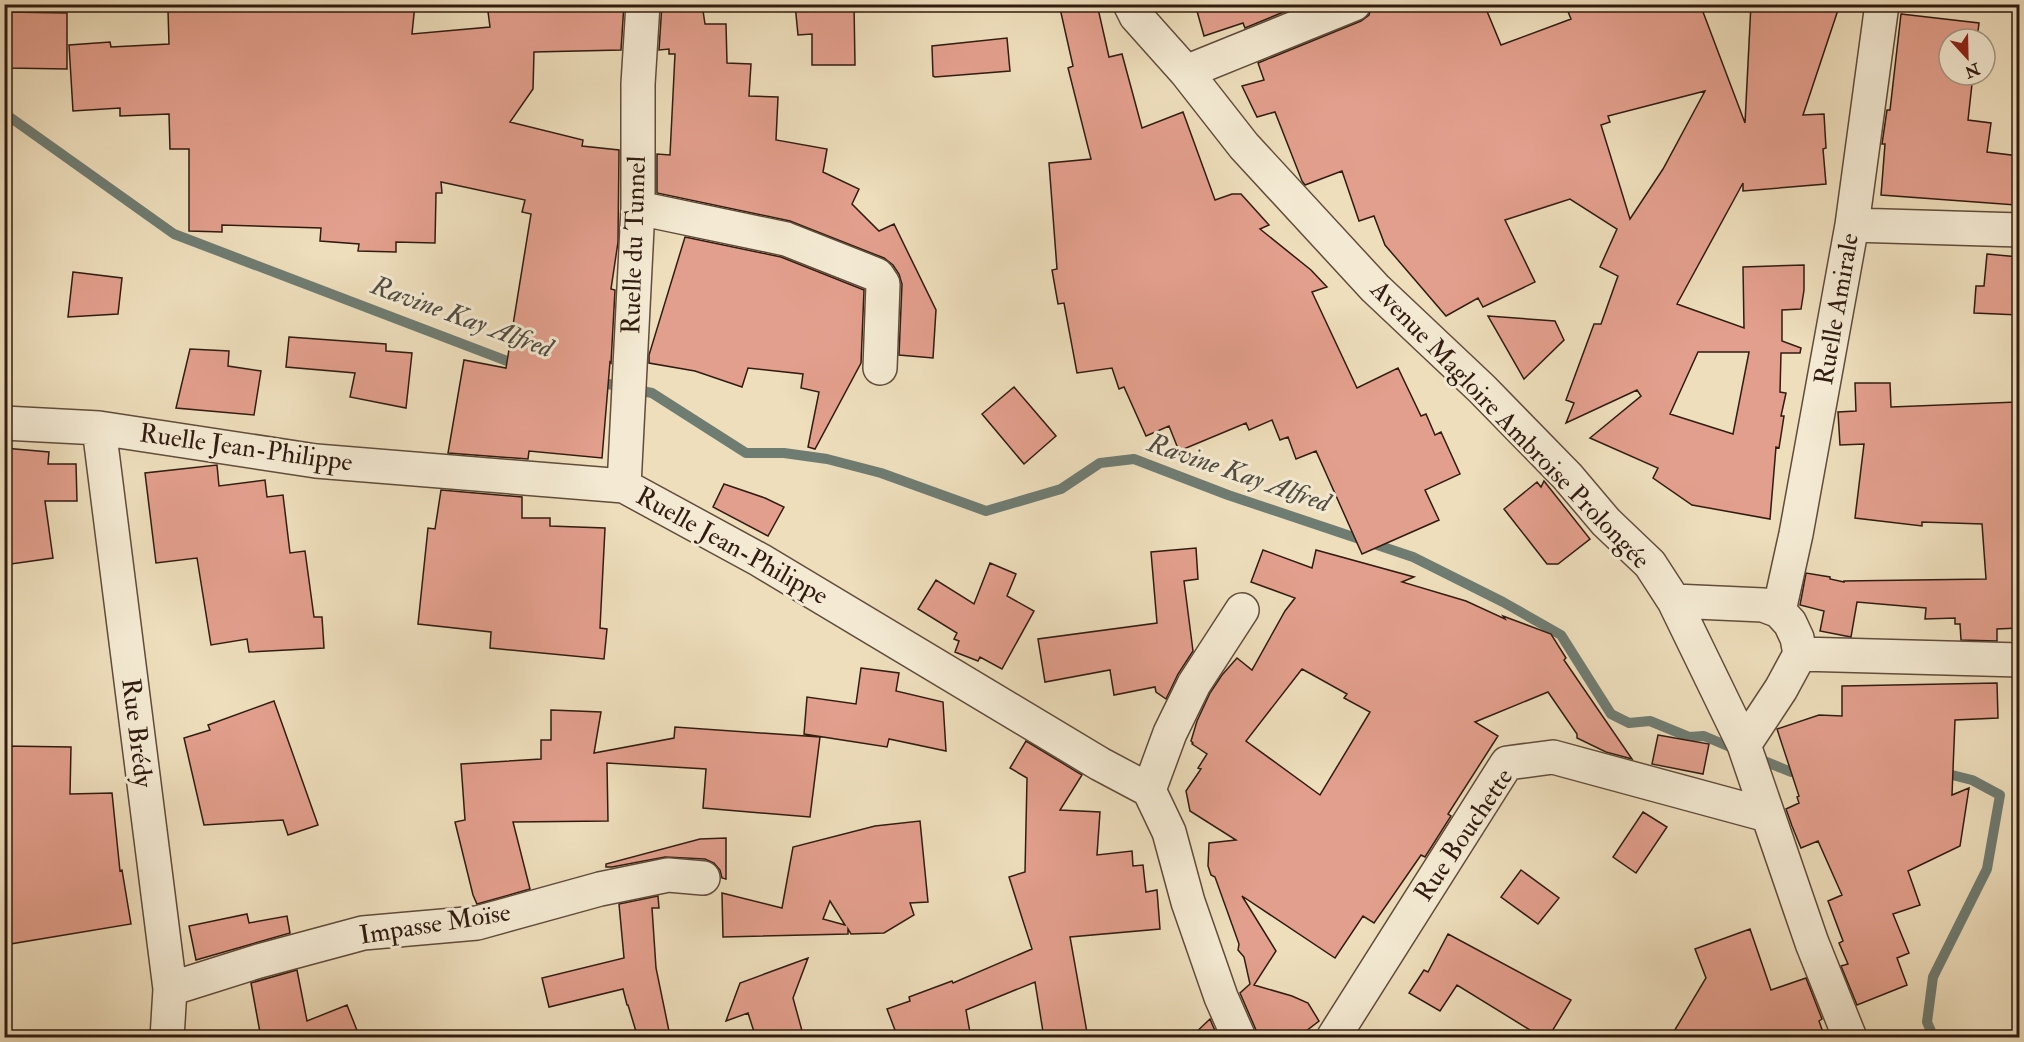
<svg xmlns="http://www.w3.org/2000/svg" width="2024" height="1042" font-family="'IM FELL Double Pica',serif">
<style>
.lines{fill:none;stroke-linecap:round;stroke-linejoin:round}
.stream{stroke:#6f7c72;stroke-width:10}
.building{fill:#e39f8d;stroke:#301c10;stroke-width:1.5;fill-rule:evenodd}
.minor-casing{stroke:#604c3b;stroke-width:36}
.minor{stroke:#f4ead3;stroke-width:33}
.labels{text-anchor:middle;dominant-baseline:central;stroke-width:6;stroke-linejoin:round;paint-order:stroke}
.street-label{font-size:26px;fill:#301c10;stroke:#f4ead3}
.water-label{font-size:27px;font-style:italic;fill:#504c41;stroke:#f4ead3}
</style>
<rect width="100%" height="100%" fill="#eedebc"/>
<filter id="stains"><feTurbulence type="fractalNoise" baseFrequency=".00333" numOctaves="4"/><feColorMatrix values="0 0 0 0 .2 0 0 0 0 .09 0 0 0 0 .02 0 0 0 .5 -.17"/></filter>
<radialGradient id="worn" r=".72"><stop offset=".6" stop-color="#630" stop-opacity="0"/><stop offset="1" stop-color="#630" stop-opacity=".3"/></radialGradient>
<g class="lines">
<path class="stream" d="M 4,113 L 174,234 L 520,366
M 594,381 L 652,393 L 746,453 L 784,453 L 827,459 L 881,473 L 986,511 L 1061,489 L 1100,463 L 1134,459 L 1228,495 L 1413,557 L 1503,602 L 1561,635 L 1611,714 L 1629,723 L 1650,721 L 1689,737 L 1704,736 L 1737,750
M 1757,758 L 1791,772 L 1804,770
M 1934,1038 L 1927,1022 L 1933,977 L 1987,869 L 2000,795 L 1972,780 L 1940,772"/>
</g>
<path class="building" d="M 340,4 L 415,4 L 412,34 L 490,27 L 487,4 L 624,4 L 621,50 L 534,52 L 533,89 L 510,122 L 583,140 L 582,146 L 619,150 L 618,242 L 611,289 L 615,290 L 611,363 L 610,362 L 602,458 L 529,451 L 528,459 L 448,453 L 464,360 L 506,368 L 531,214 L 522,212 L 525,200 L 441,182 L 442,193 L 436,193 L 435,243 L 396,242 L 396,252 L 358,251 L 359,244 L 320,241 L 321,228 L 222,225 L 222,232 L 189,231 L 189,149 L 170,149 L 169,114 L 120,116 L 120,108 L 73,111 L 69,45 L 110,42 L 111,47 L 169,44 L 168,11 L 263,8 L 340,11 Z
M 662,4 L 702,4 L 705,24 L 726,24 L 727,63 L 751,64 L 749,96 L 778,97 L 776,140 L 827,149 L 823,172 L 859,189 L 852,204 L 879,231 L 894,224 L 936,310 L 933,358 L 899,355 L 902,284 L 899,274 L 893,265 L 884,258 L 790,221 L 657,193 L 657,154 L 670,155 L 675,54 L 669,54 L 669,49 L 659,50 Z
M 795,4 L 854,4 L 855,65 L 812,65 L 812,34 L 798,35 Z
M 1059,4 L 1097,4 L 1109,57 L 1122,54 L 1142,128 L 1183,112 L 1215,200 L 1232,194 L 1241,194 L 1269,225 L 1260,229 L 1311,270 L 1327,287 L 1312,292 L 1357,388 L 1398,368 L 1421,416 L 1426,414 L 1435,435 L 1441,432 L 1460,474 L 1425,490 L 1439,520 L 1362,554 L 1316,451 L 1296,459 L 1288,437 L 1280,440 L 1272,420 L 1249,430 L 1246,423 L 1179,451 L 1169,426 L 1146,436 L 1124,387 L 1119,389 L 1112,368 L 1077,373 L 1064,303 L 1058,304 L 1052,270 L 1057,269 L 1049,163 L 1091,159 L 1068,68 L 1073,66 Z
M 1195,4 L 1303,4 L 1245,28 L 1243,23 L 1204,36 Z
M 1372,4 L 1484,4 L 1501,45 L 1571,19 L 1565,4 L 1700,4 L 1745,123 L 1751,4 L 1840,4 L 1803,115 L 1824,114 L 1826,148 L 1823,149 L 1826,184 L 1743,191 L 1743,183 L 1677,304 L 1744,328 L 1743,267 L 1804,265 L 1804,290 L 1801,309 L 1782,310 L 1782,341 L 1801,348 L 1800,353 L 1781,353 L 1780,392 L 1786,393 L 1781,416 L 1784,416 L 1779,448 L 1776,447 L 1770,519 L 1692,505 L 1653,478 L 1658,468 L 1590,438 L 1641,396 L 1637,390 L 1566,423 L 1574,403 L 1566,400 L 1594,324 L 1601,324 L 1618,276 L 1600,267 L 1617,229 L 1570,199 L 1505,220 L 1535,282 L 1483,307 L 1478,298 L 1446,316 L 1385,245 L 1374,216 L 1359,221 L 1342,171 L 1305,185 L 1302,181 L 1275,112 L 1257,117 L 1242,86 L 1264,80 L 1258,63 L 1361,21 L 1369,15 ZM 1705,91 L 1663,169 L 1630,219 L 1601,125 L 1610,122 L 1608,116 ZM 1698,352 L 1749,352 L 1733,434 L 1670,414 Z
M 8,12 L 67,13 L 67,69 L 7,68 Z
M 1901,14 L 1979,23 L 1977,39 L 1949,39 L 1949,75 L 1973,75 L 1968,120 L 1991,123 L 1987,152 L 2019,156 L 2019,180 L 2016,205 L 1881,195 L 1885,144 L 1882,144 L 1887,110 L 1890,110 Z
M 1007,38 L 1010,71 L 935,77 L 933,76 L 932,46 Z
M 685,237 L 781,257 L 864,290 L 861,363 L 815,449 L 808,447 L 819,392 L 801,388 L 803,374 L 748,368 L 742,387 L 695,371 L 649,363 L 649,355 Z
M 1987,254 L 2019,257 L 2016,287 L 2019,287 L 2019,315 L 1974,313 L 1976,286 L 1984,286 Z
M 73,272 L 122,278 L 118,314 L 68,317 Z
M 1488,316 L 1555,321 L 1564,340 L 1524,379 Z
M 289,337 L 386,344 L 386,351 L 412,353 L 406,408 L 350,397 L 355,373 L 286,367 Z
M 190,349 L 229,351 L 228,366 L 261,371 L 254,415 L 176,408 Z
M 1855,383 L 1890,383 L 1891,407 L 2017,402 L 2019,447 L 2019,628 L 1997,629 L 1997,641 L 1961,640 L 1960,624 L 1955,624 L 1955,618 L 1925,619 L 1926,608 L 1857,602 L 1851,637 L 1820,631 L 1824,611 L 1800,605 L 1806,573 L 1830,577 L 1830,579 L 1844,582 L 1844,581 L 1986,579 L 1982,524 L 1922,522 L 1922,526 L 1855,518 L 1864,444 L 1840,445 L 1838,412 L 1856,411 Z
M 1014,387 L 1056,436 L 1024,464 L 982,414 Z
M 4,448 L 49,452 L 48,464 L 76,464 L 77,501 L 45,501 L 53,558 L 4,565 Z
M 217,465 L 219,486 L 265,480 L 267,497 L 283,495 L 290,553 L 305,551 L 314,617 L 322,617 L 324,648 L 249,652 L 247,639 L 211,645 L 197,558 L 156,563 L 145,473 Z
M 1544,481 L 1590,539 L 1558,564 L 1547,564 L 1504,509 L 1537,482 L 1541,487 Z
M 724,484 L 765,498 L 784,507 L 768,536 L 713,507 Z
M 441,490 L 522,497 L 522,518 L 550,518 L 550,526 L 605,528 L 600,628 L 607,629 L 604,659 L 490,648 L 491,632 L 418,624 L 428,528 L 435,529 Z
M 1196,548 L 1198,579 L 1184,581 L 1193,651 L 1178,674 L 1166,699 L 1156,692 L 1155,687 L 1114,695 L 1110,670 L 1045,682 L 1038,639 L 1157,623 L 1151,552 Z
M 1263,550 L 1312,568 L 1316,550 L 1414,577 L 1402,582 L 1466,601 L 1505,619 L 1503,616 L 1551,634 L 1566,658 L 1564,660 L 1632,759 L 1606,752 L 1577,738 L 1577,734 L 1548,692 L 1475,722 L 1498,736 L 1448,814 L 1451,816 L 1425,857 L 1421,855 L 1374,923 L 1363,916 L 1335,958 L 1242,896 L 1276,951 L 1254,985 L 1292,996 L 1308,1003 L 1319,1021 L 1297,1038 L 1257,1038 L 1256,1030 L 1240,993 L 1250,984 L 1244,957 L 1238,950 L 1239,944 L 1215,877 L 1211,875 L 1208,866 L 1209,843 L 1236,840 L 1190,811 L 1186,791 L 1201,769 L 1198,768 L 1207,754 L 1192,744 L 1193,743 L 1191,741 L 1197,721 L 1210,693 L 1222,675 L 1237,658 L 1252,670 L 1285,611 L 1295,598 L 1251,582 ZM 1302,669 L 1347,694 L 1344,698 L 1370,712 L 1320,795 L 1246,741 Z
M 990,563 L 1016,574 L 1007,596 L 1034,611 L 1002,669 L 980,657 L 978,661 L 955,652 L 959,641 L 954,639 L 957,633 L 918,609 L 936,580 L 974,604 Z
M 861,668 L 899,673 L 896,691 L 943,702 L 946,751 L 889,739 L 887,747 L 804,734 L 807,697 L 856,704 Z
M 1997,683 L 1998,718 L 1955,720 L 1952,795 L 1969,788 L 1960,846 L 1908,871 L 1920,905 L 1893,914 L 1909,953 L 1897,958 L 1907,985 L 1857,1005 L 1841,966 L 1848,964 L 1839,943 L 1843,941 L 1828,901 L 1842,895 L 1818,841 L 1801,848 L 1792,826 L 1786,809 L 1799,803 L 1797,797 L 1799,796 L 1777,729 L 1819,715 L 1842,716 L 1842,686 Z
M 274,701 L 318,825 L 288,835 L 283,820 L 204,825 L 184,738 L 210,730 L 208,725 Z
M 551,710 L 601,712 L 594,753 L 674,738 L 675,727 L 820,737 L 810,817 L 703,808 L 706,769 L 607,763 L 608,821 L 513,822 L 530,889 L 477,904 L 473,895 L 455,822 L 465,820 L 461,764 L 541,759 L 541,740 L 551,740 Z
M 1658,735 L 1709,744 L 1703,774 L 1652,764 Z
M 1026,741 L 1082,775 L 1060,810 L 1100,812 L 1097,855 L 1132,851 L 1133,866 L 1143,865 L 1146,892 L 1157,890 L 1160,929 L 1070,937 L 1088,1038 L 1044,1038 L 1035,982 L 966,1010 L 971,1038 L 898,1038 L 887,1009 L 910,1001 L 909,997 L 952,981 L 953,983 L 1032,949 L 1009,877 L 1025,872 L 1027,778 L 1010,768 Z
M 4,746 L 71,747 L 70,794 L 112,793 L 120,871 L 122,870 L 131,924 L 4,945 Z
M 1643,812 L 1667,827 L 1636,873 L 1613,857 Z
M 920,821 L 928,902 L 910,903 L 914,915 L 884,933 L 851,934 L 848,929 L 848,934 L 723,937 L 722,893 L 782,908 L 793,847 L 875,826 ZM 830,901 L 845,925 L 823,919 Z
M 726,838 L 726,879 L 722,878 L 720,870 L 714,863 L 705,859 L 665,857 L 612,867 L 606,867 L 606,864 L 700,839 Z
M 1521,870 L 1559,898 L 1538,924 L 1501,897 Z
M 658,896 L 659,908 L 652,908 L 656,968 L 669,1031 L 638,1038 L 628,1005 L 627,1005 L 623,989 L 549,1007 L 542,978 L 624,958 L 619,904 Z
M 247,914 L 249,923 L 287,916 L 290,933 L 196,960 L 189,926 Z
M 1750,929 L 1771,990 L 1806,978 L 1822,1019 L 1819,1021 L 1825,1038 L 1670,1038 L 1706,978 L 1695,949 Z
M 1448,934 L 1571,1000 L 1548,1038 L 1543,1038 L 1457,985 L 1440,1011 L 1409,993 L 1424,970 L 1428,972 Z
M 808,958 L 793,998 L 804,1038 L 756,1038 L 748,1013 L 726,1021 L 740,983 Z
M 297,970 L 307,1021 L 347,1005 L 360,1038 L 261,1038 L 251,983 Z
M 1210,1019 L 1218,1038 L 1190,1038 Z"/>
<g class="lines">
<g class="minor-casing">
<path id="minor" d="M 1130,4 L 1136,16 L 1186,72 L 1244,146 L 1375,288 L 1482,389 L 1567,476 L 1606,522 L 1650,564 L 1674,601 L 1744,745 L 1812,943 L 1850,1038
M 1186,72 L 1354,4
M 638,208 L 786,239 L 877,275 L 883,284 L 880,368
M 1852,225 L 2020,230
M 4,423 L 99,428 L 316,461 L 624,486 L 760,560 L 1100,764 L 1149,790 L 1169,832 L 1188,902 L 1221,997 L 1239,1038
M 99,428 L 170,989 L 167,1038
M 624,486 L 638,208 L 638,84 L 643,4
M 1674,601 L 1763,605 L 1779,611 L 1790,623 L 1797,638 L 1800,654 L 1781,689 L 1744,745
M 1779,611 L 1796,534 L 1852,225 L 1882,4
M 1800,654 L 2020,660
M 1149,790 L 1170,733 L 1194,684 L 1242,610
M 170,989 L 259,961 L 363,933 L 477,923 L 600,889 L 668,875 L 703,878
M 1333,1038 L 1507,763 L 1553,757 L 1767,815"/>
</g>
<use href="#minor" class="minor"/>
</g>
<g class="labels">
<g class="street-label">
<text transform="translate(634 245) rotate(-88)">Ruelle du Tunnel</text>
<text transform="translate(1837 309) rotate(-80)">Ruelle Amirale</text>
<text transform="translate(1510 425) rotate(46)">Avenue Magloire Ambroise Prolongée</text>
<text transform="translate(246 448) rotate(8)">Ruelle Jean-Philippe</text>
<text transform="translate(732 546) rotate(29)">Ruelle Jean-Philippe</text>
<text transform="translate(137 733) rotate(83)">Rue Brédy</text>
<text transform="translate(1464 835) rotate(-56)">Rue Bouchette</text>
<text transform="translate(435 924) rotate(-9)">Impasse Moïse</text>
</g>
<g class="water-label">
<text transform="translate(462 317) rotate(20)">Ravine Kay Alfred</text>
<text transform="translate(1239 473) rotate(19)">Ravine Kay Alfred</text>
</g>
</g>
<rect width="2024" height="1042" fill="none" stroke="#eedebc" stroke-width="24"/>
<rect x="6" y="6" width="2012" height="1030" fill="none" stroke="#301c10" stroke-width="3"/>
<rect x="12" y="12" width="2000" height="1018" fill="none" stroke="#301c10" stroke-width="1.5"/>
<g transform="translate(1967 57) rotate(158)"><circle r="28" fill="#f4ead3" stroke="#a69885" stroke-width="1.5"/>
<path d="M0-4.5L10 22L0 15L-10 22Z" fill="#8f2418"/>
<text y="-9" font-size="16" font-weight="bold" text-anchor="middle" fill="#301c10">N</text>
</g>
<rect width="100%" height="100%" filter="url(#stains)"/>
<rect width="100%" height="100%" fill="url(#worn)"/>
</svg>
